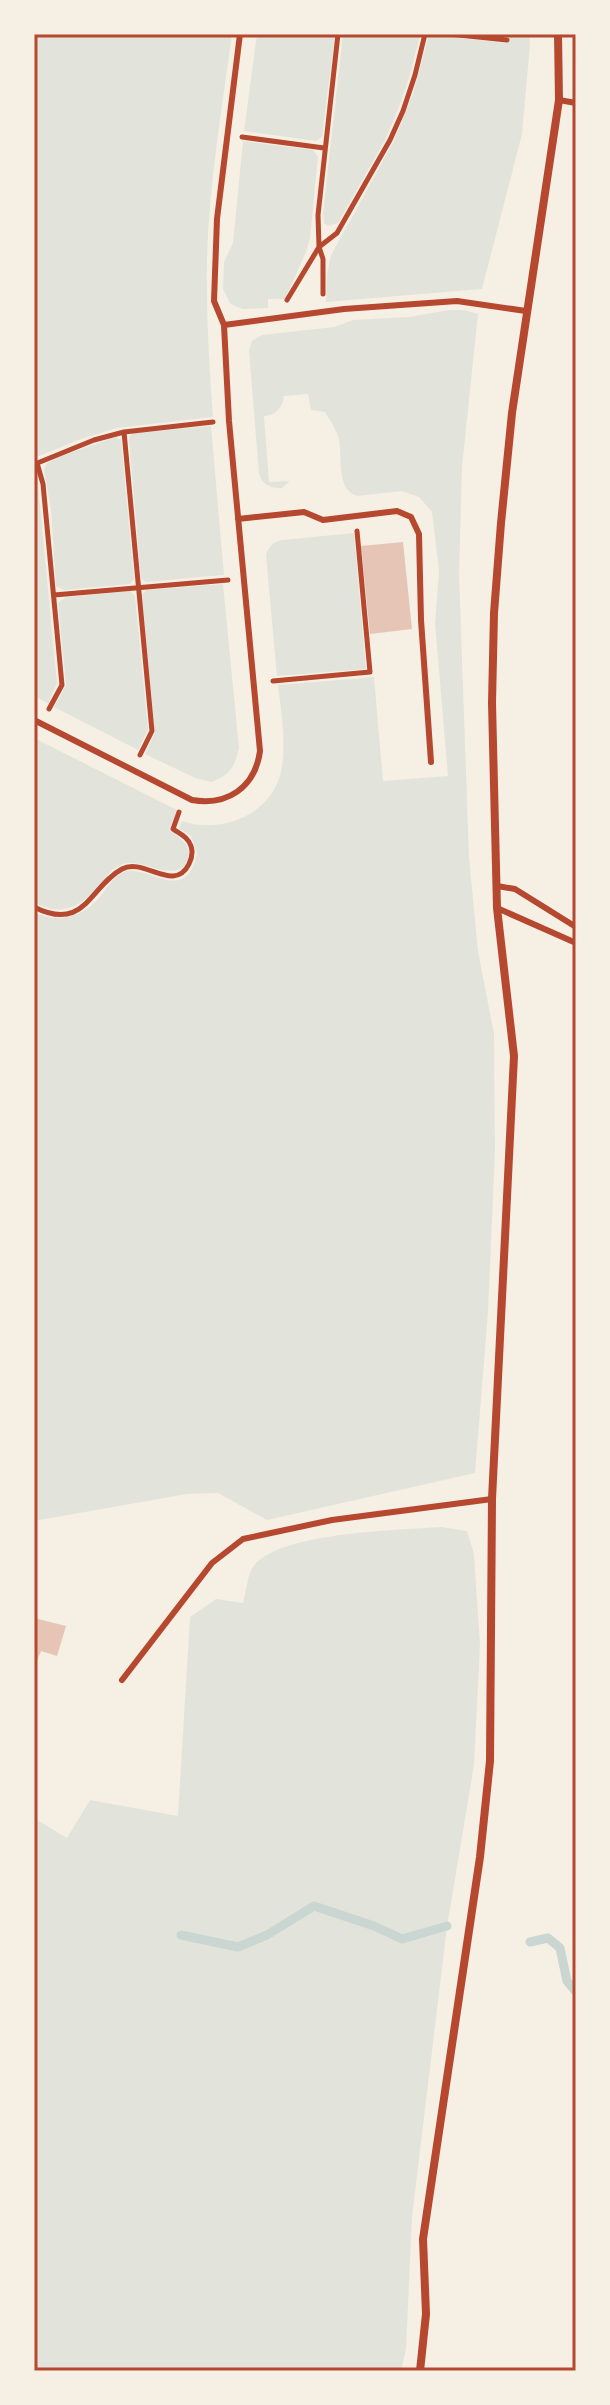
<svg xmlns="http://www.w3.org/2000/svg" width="610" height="2405" font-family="Roboto,sans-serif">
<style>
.green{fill:#e2e4dc}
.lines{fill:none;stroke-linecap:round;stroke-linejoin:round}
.stream{stroke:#c9d6d2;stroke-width:9}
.building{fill:#e6c5b7}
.path{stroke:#b5482f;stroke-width:5}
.service{stroke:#b5482f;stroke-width:6}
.minor{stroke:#b5482f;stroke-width:8}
.neatline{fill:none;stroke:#b5482f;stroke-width:3}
</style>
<rect width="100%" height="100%" fill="#f6efe4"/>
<path class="green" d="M 34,34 L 232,34 C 222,108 209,184 207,259 C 206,312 209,364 213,417 L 117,428 L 81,439 L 34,458 Z
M 257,34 L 335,34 L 322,137 L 316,141 L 244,131 Z
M 343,34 L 417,34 L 420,36 L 409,78 L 398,110 L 385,140 L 338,223 L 328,226 L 324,223 L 323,213 Z
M 496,34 L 529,34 L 530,45 L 522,134 L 482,289 L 326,302 L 327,274 L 331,255 L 394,141 L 413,94 L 428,38 L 433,35 L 507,43 L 508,36 Z
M 243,141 L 313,150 L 318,157 L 310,238 L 306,252 L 285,299 L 268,299 L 268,308 L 243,309 L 235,306 L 230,303 L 223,289 L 224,262 L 233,243 Z
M 449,310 L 464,310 L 478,314 L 462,467 L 459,574 L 469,857 L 478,951 L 494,1034 L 495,1151 L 488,1312 L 475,1473 L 267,1520 L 218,1493 L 187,1494 L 34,1521 L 34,912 C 55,923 80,918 96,901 C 105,892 111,879 121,873 C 145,860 186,909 197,853 L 191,836 L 179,828 L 182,821 C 223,835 276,813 282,766 C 286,739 281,711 278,685 L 374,677 L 383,781 L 448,776 L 435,623 L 439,571 L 432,512 L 419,497 L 402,491 L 357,496 C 334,488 344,454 338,436 C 335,427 329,419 325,412 L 311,410 L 308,394 L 284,396 C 282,409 276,415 264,416 L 269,482 L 290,481 L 282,488 C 271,488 263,486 259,474 L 249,351 L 252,341 L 262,335 L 334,327 L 353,320 L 409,317 Z
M 211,426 L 224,575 L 146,582 L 141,578 L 129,439 L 132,433 Z
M 116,437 L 121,440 L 134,579 L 130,584 L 64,590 L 56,586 L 51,510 L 44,469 L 47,463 L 61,456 Z
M 34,471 L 37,473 L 57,683 L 48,703 L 34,696 Z
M 354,533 L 366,669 L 277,676 L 266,555 C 269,546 273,542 282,540 Z
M 223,584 L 239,748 C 235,766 230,775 212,782 L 195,778 L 145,754 L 155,733 L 142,595 L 146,590 Z
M 130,591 L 135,596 L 148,730 L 138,750 L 54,707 L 66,685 L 58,603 L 66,597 Z
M 34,738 L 177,810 L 169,830 C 178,837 192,844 188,858 C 179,888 141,855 121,865 C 111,869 105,878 99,886 C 80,908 60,917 34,902 Z
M 441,1527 L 467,1531 L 474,1554 L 480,1645 L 474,1765 L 447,1927 L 412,2217 L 406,2349 L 401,2371 L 34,2371 L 34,1818 L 67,1838 L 90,1800 L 178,1816 L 190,1617 L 216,1599 L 243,1603 C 246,1593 247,1576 253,1567 C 277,1532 400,1530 441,1527 Z"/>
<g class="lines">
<path class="stream" d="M 181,1935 L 238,1947 L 267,1935 L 314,1906 L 374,1926 L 402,1939 L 447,1926
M 530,1942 L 548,1938 L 560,1948 L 567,1981 L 576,1992"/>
</g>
<path class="building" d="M 403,542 L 412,629 L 370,634 L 361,546 Z
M 34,1618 L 66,1626 L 57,1656 L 41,1651 L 34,1668 Z"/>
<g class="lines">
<path class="path" d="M 449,34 L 507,40
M 242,137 L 324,148
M 323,294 L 323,259 L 319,247 L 337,233 L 390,140 L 403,111 L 415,75 L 425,34
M 287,300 L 319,247 L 318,215 L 338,34
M 124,432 L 152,731 L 140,755
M 37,463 L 43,484 L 62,685 L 49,709
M 35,464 L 94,440 L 124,432 L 213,422
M 54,595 L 228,580
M 273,681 L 370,672 L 357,531
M 34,907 C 85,933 90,886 122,869 C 144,857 174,894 189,864 C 192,858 193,852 191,846 C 188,837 180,834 173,829 L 179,812"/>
<path class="service" d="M 559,100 L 576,103
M 224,325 L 344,309 L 457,301 L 526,311
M 238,519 L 304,512 L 323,520 L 397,511 L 411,517 L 419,534 L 421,620 L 431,762
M 34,720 L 192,800 C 227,806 255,788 260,751 L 229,421 L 224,325 L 214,301 L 217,219 L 240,34
M 497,886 L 515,889 L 576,927
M 497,908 L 576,943
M 122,1680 L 212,1563 L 243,1539 L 332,1520 L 492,1499"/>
<path class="minor" d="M 420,2371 L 426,2314 L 423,2239 L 480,1857 L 490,1761 L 492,1499 L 514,1056 L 497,908 L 492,703 L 494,613 L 501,523 L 512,413 L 559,100 L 558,34"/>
</g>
<rect width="610" height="2405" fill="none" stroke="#f6efe4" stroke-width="72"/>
<rect x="36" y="36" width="538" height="2333" class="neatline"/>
</svg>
